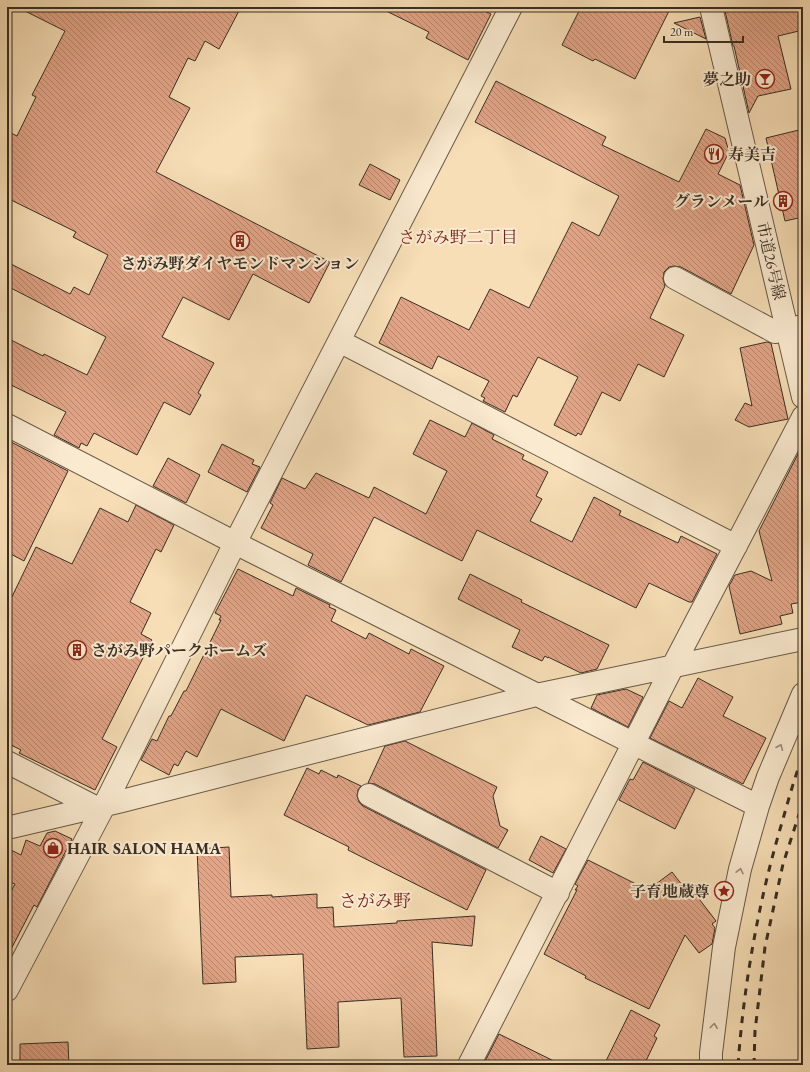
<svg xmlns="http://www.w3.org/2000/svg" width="810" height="1072" font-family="'EB Garamond','Noto Serif JP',serif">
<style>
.building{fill:url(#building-back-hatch);stroke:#392e24}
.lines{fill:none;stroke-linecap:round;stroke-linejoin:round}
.minor-casing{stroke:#685a48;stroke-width:24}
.minor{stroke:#faead0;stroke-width:22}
.rail{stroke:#392e24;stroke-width:3;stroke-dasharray:7 7;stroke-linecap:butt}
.oneway{stroke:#9a8c7a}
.labels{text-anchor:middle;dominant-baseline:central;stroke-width:4;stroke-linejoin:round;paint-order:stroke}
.poi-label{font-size:16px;font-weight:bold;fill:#392e24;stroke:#faead0;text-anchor:end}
.street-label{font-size:16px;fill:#392e24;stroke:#faead0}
.neighbourhood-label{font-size:17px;fill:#7a1f14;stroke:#faead0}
.quarter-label{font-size:18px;fill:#7a1f14;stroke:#faead0}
</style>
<defs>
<pattern id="building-back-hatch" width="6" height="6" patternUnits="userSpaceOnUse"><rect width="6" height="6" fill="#e2a588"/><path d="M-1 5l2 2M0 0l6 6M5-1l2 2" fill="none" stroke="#b8876f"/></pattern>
</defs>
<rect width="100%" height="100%" fill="#f7deb6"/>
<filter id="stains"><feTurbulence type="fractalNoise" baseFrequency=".005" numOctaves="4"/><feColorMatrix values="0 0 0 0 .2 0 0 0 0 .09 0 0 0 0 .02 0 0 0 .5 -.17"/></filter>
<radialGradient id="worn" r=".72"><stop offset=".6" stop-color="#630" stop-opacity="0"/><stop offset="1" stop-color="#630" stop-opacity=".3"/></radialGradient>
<path class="building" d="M 17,7 L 241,7 L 219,49 L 205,41 L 195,61 L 188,58 L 169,97 L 190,108 L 156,172 L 330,262 L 309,303 L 253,274 L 229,320 L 183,297 L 162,337 L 214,363 L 198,393 L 201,395 L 190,415 L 164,402 L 137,455 L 94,433 L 87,446 L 81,443 L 79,448 L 54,435 L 66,412 L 7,383 L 7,338 L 43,356 L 44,354 L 87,375 L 106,337 L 7,286 L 7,262 L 70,294 L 74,287 L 89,295 L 108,255 L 73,237 L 76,232 L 7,198 L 7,131 L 17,136 L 36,97 L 32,95 L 65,31 Z
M 378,7 L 477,7 L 491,14 L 468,60 L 426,38 L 429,32 Z
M 581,7 L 671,7 L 635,79 L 595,59 L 593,61 L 562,45 Z
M 743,7 L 803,7 L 803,30 L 778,36 L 791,89 L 758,96 L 749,113 L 734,46 L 733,46 L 725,11 Z
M 700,17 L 706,39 L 674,23 Z
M 496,81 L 606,137 L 602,145 L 679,182 L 706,129 L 725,138 L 729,152 L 718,174 L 740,185 L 754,245 L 731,294 L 681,267 L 674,266 L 669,267 L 664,272 L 663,279 L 665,286 L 650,318 L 684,335 L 664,377 L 638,364 L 620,401 L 602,392 L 581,435 L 578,433 L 576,436 L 554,425 L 578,377 L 538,357 L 517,397 L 513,395 L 505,412 L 483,401 L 485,398 L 481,396 L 489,381 L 438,356 L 432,369 L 379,343 L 401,297 L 469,330 L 490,289 L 529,308 L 572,222 L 599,236 L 619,196 L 475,122 Z
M 803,129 L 803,217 L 785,221 L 766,138 Z
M 370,164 L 400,180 L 390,200 L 359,185 Z
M 767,342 L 771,343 L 788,419 L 749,427 L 735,420 L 745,403 L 752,406 L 740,348 Z
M 430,420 L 465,437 L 472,423 L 494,435 L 492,439 L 524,455 L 522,459 L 548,472 L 536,496 L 542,499 L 530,521 L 572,542 L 594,497 L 621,511 L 619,515 L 678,543 L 681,536 L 717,554 L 692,602 L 689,602 L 649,583 L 636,608 L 477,530 L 462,561 L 374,517 L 341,582 L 308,565 L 313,554 L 261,528 L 273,505 L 270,503 L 282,478 L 305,489 L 316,473 L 369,498 L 374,487 L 426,514 L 447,471 L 413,454 Z
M 7,440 L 68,471 L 24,561 L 7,552 Z
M 222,444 L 254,460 L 252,464 L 260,467 L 247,492 L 208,472 Z
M 803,444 L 803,602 L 791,604 L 793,613 L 780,616 L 782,624 L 740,634 L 729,586 L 735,575 L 751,571 L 772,581 L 759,531 Z
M 168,458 L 200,475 L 186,503 L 153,486 Z
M 136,505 L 174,525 L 161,552 L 156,549 L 130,602 L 151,613 L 141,634 L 152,640 L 102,739 L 117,747 L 95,790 L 19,753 L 21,750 L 7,743 L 7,607 L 36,547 L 72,564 L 100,508 L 128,522 Z
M 238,569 L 293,596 L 296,588 L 330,605 L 329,607 L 336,610 L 331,621 L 366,639 L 369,633 L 409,654 L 411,649 L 444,666 L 420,712 L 368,725 L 306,695 L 284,741 L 221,709 L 197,757 L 186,751 L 178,766 L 174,764 L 169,775 L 141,760 L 152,739 L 157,741 L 169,716 L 171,716 L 184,691 L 186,691 L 221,620 L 219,620 L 221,616 L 215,613 Z
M 470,574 L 522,600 L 521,602 L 609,645 L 597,669 L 581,673 L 548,657 L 548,658 L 545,656 L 542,661 L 512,647 L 520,630 L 458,599 Z
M 698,678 L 733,697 L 723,716 L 766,738 L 743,784 L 650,738 L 669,701 L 682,708 Z
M 626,689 L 643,697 L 628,727 L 591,708 L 597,695 Z
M 405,741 L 497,787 L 493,796 L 500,826 L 508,830 L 498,848 L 375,784 L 368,783 L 385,746 Z
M 643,762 L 695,789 L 675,829 L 619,800 L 630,779 L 633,780 Z
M 307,768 L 319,774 L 321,770 L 337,778 L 338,775 L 361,786 L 358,790 L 357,796 L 359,802 L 363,806 L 486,870 L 467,910 L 348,850 L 349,847 L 284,815 Z
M 55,831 L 72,839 L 37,907 L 34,905 L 7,957 L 7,899 L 15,884 L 7,881 L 7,848 L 21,855 L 26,840 L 40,846 L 47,833 Z
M 541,836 L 566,849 L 553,873 L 529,860 Z
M 229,847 L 231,897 L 272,895 L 272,897 L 317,894 L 317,908 L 333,907 L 334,927 L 397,923 L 397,921 L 475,916 L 472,946 L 432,942 L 437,1056 L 404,1057 L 401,998 L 338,1002 L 339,1047 L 307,1049 L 303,954 L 235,957 L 236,982 L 203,984 L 197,849 Z
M 588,860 L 648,890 L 672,872 L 689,894 L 693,891 L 716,921 L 712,924 L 715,928 L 712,944 L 699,953 L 685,935 L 649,1009 L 585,978 L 586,976 L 544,954 L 577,890 L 575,890 L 578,886 L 575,884 Z
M 631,1010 L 660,1025 L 654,1036 L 657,1038 L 644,1065 L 604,1065 Z
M 499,1034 L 562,1065 L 483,1065 Z
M 68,1042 L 69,1065 L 20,1065 L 20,1044 Z"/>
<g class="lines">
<g class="minor-casing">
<path id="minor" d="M 711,7 L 803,397
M 675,278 L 775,332 L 803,326
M 339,341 L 736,546
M 7,425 L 251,551 L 758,806
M 7,762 L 95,807
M 369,795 L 558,893
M 7,828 L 122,801 L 536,695 L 803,639
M 7,990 L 105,804 L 235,543 L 511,7
M 469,1065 L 673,666 L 803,417
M 711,1065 L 711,1053 L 724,947 L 740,869 L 758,806 L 768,777 L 803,694"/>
</g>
<use href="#minor" class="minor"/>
<path class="rail" d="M 738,1065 C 744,982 759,899 783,819 C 789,798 795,776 803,755
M 754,1065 L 755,1031 L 765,947 L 783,864 L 803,802"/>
</g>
<defs><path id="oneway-chevron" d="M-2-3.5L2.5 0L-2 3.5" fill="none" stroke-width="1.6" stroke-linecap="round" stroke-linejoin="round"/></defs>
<g class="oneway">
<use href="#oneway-chevron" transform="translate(780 747) rotate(-67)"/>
<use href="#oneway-chevron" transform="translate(740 871) rotate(-77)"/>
<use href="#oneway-chevron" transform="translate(714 1026) rotate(-83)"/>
</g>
<defs>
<g id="bar-ring" transform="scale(1)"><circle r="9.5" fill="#faead0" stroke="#8f2418" stroke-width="1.5"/><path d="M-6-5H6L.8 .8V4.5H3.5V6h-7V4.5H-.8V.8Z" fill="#8f2418"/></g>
<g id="restaurant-ring" transform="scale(1)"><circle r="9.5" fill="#faead0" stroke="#8f2418" stroke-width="1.5"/><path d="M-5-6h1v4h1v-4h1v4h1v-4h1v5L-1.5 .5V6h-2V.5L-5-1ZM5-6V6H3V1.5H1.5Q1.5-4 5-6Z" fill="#8f2418"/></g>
<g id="building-ring" transform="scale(1)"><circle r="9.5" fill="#faead0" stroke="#8f2418" stroke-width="1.5"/><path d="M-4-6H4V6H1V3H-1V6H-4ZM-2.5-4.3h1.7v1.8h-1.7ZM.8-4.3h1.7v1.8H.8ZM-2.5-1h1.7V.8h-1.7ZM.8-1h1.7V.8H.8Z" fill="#8f2418"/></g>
<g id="shop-ring" transform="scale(1)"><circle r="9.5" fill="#faead0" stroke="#8f2418" stroke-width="1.5"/><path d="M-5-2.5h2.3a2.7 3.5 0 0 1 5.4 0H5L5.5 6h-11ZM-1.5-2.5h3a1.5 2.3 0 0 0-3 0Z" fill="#8f2418"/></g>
<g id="sight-ring" transform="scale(1)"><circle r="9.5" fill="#faead0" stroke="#8f2418" stroke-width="1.5"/><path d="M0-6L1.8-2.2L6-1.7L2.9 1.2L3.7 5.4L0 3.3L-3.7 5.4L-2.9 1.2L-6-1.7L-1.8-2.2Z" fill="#8f2418"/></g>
</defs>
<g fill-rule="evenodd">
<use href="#bar-ring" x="765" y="79"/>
<use href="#restaurant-ring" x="714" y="154"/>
<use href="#building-ring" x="783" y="201"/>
<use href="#building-ring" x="240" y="241"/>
<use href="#building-ring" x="77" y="650"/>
<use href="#shop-ring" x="53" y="848"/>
<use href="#sight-ring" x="724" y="891"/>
</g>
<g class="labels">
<g class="poi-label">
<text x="751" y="79">夢之助</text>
<text x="728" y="154" text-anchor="start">寿美吉</text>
<text x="769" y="201">グランメール</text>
<text x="240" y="263" text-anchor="middle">さがみ野ダイヤモンドマンション</text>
<text x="91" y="650" text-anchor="start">さがみ野パークホームズ</text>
<text x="67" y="848" text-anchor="start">HAIR SALON HAMA</text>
<text x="710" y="891">子育地蔵尊</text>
</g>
<g class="street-label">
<text transform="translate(771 261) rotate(77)">市道26号線</text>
</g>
<g class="neighbourhood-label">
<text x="458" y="237">さがみ野二丁目</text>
</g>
<g class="quarter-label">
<text x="375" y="900">さがみ野</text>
</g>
</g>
<rect width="810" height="1072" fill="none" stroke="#f7deb6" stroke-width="24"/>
<rect x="8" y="8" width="794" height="1056" fill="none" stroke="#392e24" stroke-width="2"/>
<rect x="12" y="12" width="786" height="1048" fill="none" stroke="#392e24"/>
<path d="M664 36v6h79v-6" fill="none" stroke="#392e24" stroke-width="2"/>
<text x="670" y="36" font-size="12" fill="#392e24" stroke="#faead0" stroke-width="3" paint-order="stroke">20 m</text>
<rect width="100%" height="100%" filter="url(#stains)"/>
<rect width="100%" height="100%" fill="url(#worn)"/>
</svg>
